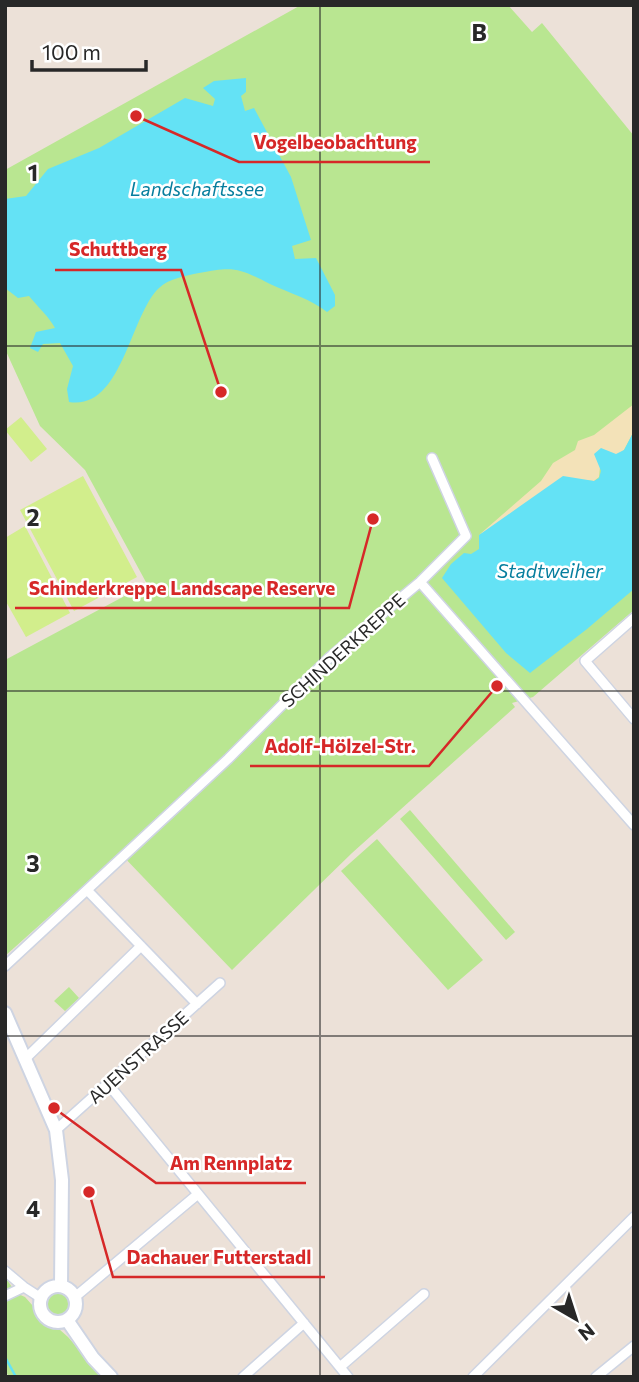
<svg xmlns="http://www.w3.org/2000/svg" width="639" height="1382" font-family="Commissioner,sans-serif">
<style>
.green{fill:#b9e691}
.sand{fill:#f3e2b8}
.pitch{fill:#d2ee8c}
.water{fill:#64e2f5}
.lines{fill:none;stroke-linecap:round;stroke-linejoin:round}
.stream{stroke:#64e2f5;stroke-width:2.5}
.street-casing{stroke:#ced4e2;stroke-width:12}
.secondary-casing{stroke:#ced4e2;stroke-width:16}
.street{stroke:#fff;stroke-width:9}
.secondary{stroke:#fff;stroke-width:12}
.grid{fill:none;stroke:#282828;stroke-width:2;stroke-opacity:0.55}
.labels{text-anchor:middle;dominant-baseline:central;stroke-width:5;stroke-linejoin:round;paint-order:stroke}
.street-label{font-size:18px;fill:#282828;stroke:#fff}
.water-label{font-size:19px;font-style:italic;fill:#067e9e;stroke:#fff}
.grid-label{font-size:23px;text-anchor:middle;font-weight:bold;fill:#282828;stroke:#fff;stroke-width:5;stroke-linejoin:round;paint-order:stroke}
.leader{fill:none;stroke:#d62828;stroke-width:2.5}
.callout-dot{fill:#d62828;stroke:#fff;stroke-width:2.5}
.callout-label{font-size:19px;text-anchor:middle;font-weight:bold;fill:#d62828;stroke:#fff;stroke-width:5;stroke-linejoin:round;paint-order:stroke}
</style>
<rect width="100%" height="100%" fill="#ece1d8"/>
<path class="green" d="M 301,5 L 508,5 L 532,32 L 542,23 L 634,136 L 634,610 L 533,697 L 512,703 L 515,707 L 352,853 L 232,970 L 120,853 L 5,956 L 5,660 L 147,584 L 85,470 L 40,426 L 5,349 L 5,170 Z
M 410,810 L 515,932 L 506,940 L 400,819 Z
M 377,839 L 483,960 L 448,990 L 341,871 Z
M 69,987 L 79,998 L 65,1011 L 54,1001 Z
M 5,1277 L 16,1293 L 25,1297 L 33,1306 L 39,1317 L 49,1327 L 59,1329 L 68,1337 L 103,1377 L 9,1377 L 5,1370 Z
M46 1304a12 12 0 1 1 24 0a12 12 0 1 1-24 0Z"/>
<path class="sand" d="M 634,404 L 634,431 L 624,450 L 600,467 L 599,477 L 594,481 L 584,480 L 479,535 L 541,481 L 553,463 L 575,450 L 578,441 L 594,435 Z"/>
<path class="pitch" d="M 21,417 L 47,449 L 31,462 L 5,430 Z
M 83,476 L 137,577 L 74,611 L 20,510 Z
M 25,526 L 70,613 L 26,637 L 5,600 L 5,538 Z"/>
<path class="water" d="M 246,78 L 246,92 L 241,96 L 245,111 L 254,108 L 291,177 L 311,240 L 292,246 L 295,259 L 316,258 L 335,295 L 335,306 L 327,312 C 311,299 289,293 270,284 C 239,268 234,266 199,273 C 185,276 170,278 159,288 C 130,315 122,411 69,402 L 67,389 L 73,366 L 60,343 L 43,344 L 38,352 L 30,348 L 36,332 L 55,328 C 50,318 37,306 29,296 L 18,298 L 5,288 L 5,199 L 26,196 L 48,169 L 99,148 L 185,98 L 213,106 L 215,99 L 203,88 L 214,81 Z
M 634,431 L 634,589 L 587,629 L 530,673 L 506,653 L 442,578 L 451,564 L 464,553 L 471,554 L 479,549 L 479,535 L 563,476 L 594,481 L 599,478 L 601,471 L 594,454 L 601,448 L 616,454 L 624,450 Z"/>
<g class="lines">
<path class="stream" d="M 5,1357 L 16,1377"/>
<g class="street-casing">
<path id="street" d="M 420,582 L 634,825
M 634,618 L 585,661 L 634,719
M 87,890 L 197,1004
M 5,966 L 228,759 L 330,657 L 420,582 L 466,536 L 432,458
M 25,1059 L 141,946
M 108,1084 L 348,1377
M 56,1130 L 220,983
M 5,1271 L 24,1287 L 41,1298
M 5,1296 L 24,1287
M 75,1297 L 198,1194
M 340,1367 L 424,1294
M 243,1377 L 304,1323
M 473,1377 L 634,1217
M 596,1377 L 634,1346"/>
</g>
<g class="secondary-casing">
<path id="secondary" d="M 5,1013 L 56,1130 L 62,1180 L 61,1286
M40 1304a18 18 0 1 1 36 0a18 18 0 1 1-36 0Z
M 67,1320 L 93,1358 L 111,1377"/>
</g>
<use href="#street" class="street"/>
<use href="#secondary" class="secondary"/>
</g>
<path class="grid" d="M 320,5 L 320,1377M 5,346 L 634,346M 5,691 L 634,691M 5,1036 L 634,1036"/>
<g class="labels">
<g class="street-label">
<text transform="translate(343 650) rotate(-42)">SCHINDERKREPPE</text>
<text transform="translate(138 1057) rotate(-42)">AUENSTRASSE</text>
</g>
<g class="water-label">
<text x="197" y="188">Landschaftssee</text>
<text x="550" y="570">Stadtweiher</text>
</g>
</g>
<g class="grid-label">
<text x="479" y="41">B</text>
<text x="33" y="181">1</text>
<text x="33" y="526">2</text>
<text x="33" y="872">3</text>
<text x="33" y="1217">4</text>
</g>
<path class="leader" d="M136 116L239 162H430M221 392L181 270H55M373 519L349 608H15M497 686L429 766H250M54 1108L156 1183H306M89 1192L113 1277H325"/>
<g class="callout-dot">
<circle cx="136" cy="116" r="7"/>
<circle cx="221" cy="392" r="7"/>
<circle cx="373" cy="519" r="7"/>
<circle cx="497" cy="686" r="7"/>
<circle cx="54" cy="1108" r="7"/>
<circle cx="89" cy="1192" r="7"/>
</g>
<g class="callout-label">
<text x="335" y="149">Vogelbeobachtung</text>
<text x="118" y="256">Schuttberg</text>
<text x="182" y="595">Schinderkreppe Landscape Reserve</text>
<text x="340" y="753">Adolf-Hölzel-Str.</text>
<text x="231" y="1170">Am Rennplatz</text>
<text x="219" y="1264">Dachauer Futterstadl</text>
</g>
<rect width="639" height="1382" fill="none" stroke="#282828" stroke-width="14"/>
<g transform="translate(576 1319) rotate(141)" stroke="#ffffff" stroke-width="5" paint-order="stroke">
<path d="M0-5L12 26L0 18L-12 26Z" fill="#282828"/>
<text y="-10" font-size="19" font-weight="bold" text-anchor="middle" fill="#282828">N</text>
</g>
<path d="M32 60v10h114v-10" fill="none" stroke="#282828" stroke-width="3.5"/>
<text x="42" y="60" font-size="21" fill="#282828" stroke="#ffffff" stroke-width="5" paint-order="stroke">100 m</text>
</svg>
